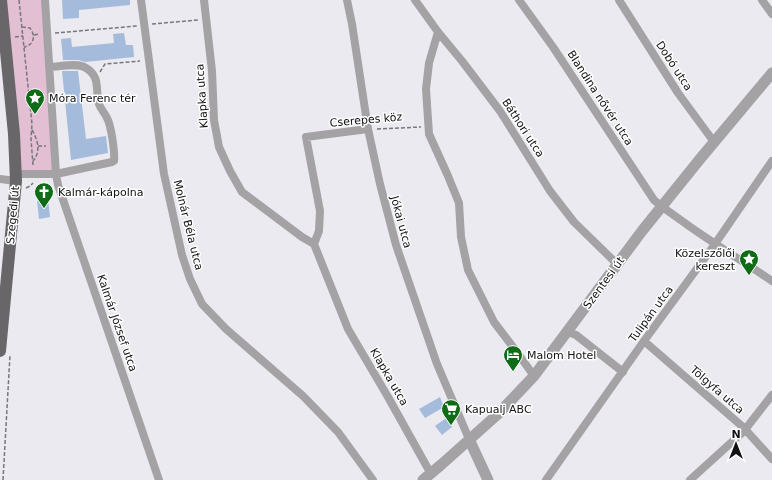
<svg xmlns="http://www.w3.org/2000/svg" width="772" height="480" font-family="'DejaVu Sans',sans-serif">
<style>
.green{fill:#e3bfd3}
.building{fill:#a5bbdb}
.lines{fill:none;stroke-linecap:round;stroke-linejoin:round}
.path{stroke:#77777b;stroke-width:1.5;stroke-dasharray:4 2;stroke-linecap:butt}
.minor{stroke:#a4a2a4;stroke-width:8}
.tertiary{stroke:#a4a2a4;stroke-width:11}
.primary{stroke:#69666a;stroke-width:12}
.labels{text-anchor:middle;dominant-baseline:central;stroke-width:3;stroke-linejoin:round;paint-order:stroke}
.street-label{font-size:11px;fill:#121214;stroke:#fff}
.poi-label{font-size:11px;fill:#121214;stroke:#fff;text-anchor:start}
</style>
<rect width="100%" height="100%" fill="#eaeaf0"/>
<path class="green" d="M 2,0 L 45,0 L 55,174 L 17,174 Z"/>
<path class="building" d="M 62,0 L 130,0 L 130,5 L 79,10 L 79,18 L 63,19 Z
M 124,33 L 126,45 L 133,45 L 134,57 L 85,62 L 78,60 L 63,60 L 61,39 L 71,38 L 72,47 L 114,43 L 113,34 Z
M 62,71 L 78,71 L 86,139 L 106,136 L 108,153 L 71,160 Z
M 48,199 L 50,217 L 39,219 L 37,201 Z
M 440,397 L 444,407 L 425,418 L 419,409 Z
M 449,416 L 452,425 L 452,427 L 442,435 L 435,426 Z"/>
<g class="lines">
<path class="path" d="M 19,0 L 32,124 L 31,139 L 33,165
M 152,24 L 198,20
M 22,27 L 30,28 C 36,36 34,45 24,47
M 55,33 L 137,26
M 34,35 L 39,34
M 15,37 L 23,36
M 100,72 L 105,64 L 140,61
M 377,129 L 421,127
M 32,130 C 38,140 41,152 33,161
M 38,146 L 46,146
M 26,188 L 30,186 L 33,183
M 3,480 L 10,355"/>
<path class="minor" d="M 45,0 L 56,174 L 58,185 L 159,480
M 141,0 L 164,174 L 182,255 L 190,279 L 202,304 L 226,329 L 303,396 L 338,432 L 373,480
M 204,0 L 212,71 L 214,120 L 219,147 L 230,171 L 242,192 L 302,237 L 314,244 L 348,329 L 388,397 L 431,474
M 347,0 L 352,24 L 368,129 L 380,184 L 396,245 L 437,364 L 469,439
M 415,0 L 438,32 L 462,61 L 500,111 L 550,191 L 574,222 L 617,264
M 519,0 L 553,47 L 654,200 C 664,209 677,217 689,226 C 716,245 744,262 772,281
M 619,0 L 678,93 L 714,142
M 762,0 L 772,14
M 438,32 L 429,63 L 426,89 L 429,134 L 448,176 L 459,203 L 461,237 L 468,270 L 494,322 L 519,355 L 534,376
M 16,174 L 56,174 L 112,162 L 114,161 C 115,152 111,125 107,118 C 105,113 101,110 99,104 C 95,90 101,77 86,68 C 77,62 60,67 49,67
M 0,179 L 16,181
M 314,244 L 319,231 L 320,211 L 306,137 L 368,129
M 568,332 L 576,335 L 623,372
M 644,341 L 743,427 L 772,459
M 546,480 L 644,341 L 715,244 L 772,161
M 690,480 L 744,431 L 772,395"/>
<path class="tertiary" d="M 469,439 L 488,480
M 423,480 L 442,464 L 498,414 L 534,376 L 642,231 L 700,159 L 772,73"/>
<path class="primary" d="M 0,351 L 16,181 L 14,134 L 1,0"/>
</g>
<defs>
<g id="sight-pin" transform="scale(1)"><path d="M0 17L-7.5 6A9.5 9.5 0 1 1 7.5 6Z" fill="#0f6b15" stroke="#fff"/><path d="M0-6L1.8-2.2L6-1.7L2.9 1.2L3.7 5.4L0 3.3L-3.7 5.4L-2.9 1.2L-6-1.7L-1.8-2.2Z" fill="#fff"/></g>
<g id="church-pin" transform="scale(1)"><path d="M0 17L-7.5 6A9.5 9.5 0 1 1 7.5 6Z" fill="#0f6b15" stroke="#fff"/><path d="M-1.2-6h2.4v3.5h3.3v2.4h-3.3V6h-2.4V-.1h-3.3v-2.4h3.3Z" fill="#fff"/></g>
<g id="hotel-pin" transform="scale(1)"><path d="M0 17L-7.5 6A9.5 9.5 0 1 1 7.5 6Z" fill="#0f6b15" stroke="#fff"/><path d="M-6-4.5h1.5V1H6V5H4.5V3h-9V5H-6ZM-4 0a1.8 1.8 0 1 1 3.6 0ZM.5 0V-2.5h3Q6-2.5 6 0Z" fill="#fff"/></g>
<g id="supermarket-pin" transform="scale(1)"><path d="M0 17L-7.5 6A9.5 9.5 0 1 1 7.5 6Z" fill="#0f6b15" stroke="#fff"/><path d="M-6-5.5h2.5l.6 2H6L4.5 2H-2.5L-4.4-4H-6ZM-1.5 3.2a1.3 1.3 0 1 0 .1 0ZM3 3.2a1.3 1.3 0 1 0 .1 0Z" fill="#fff"/></g>
</defs>
<g fill-rule="evenodd">
<use href="#sight-pin" x="35" y="98"/>
<use href="#church-pin" x="44" y="192"/>
<use href="#sight-pin" x="749" y="259"/>
<use href="#hotel-pin" x="513" y="355"/>
<use href="#supermarket-pin" x="451" y="409"/>
</g>
<g class="labels">
<g class="street-label">
<text transform="translate(674 66) rotate(57)">Dobó utca</text>
<text transform="translate(202 96) rotate(-94)">Klapka utca</text>
<text transform="translate(600 98) rotate(57)">Blandina nővér utca</text>
<text transform="translate(366 120) rotate(-5)">Cserepes köz</text>
<text transform="translate(523 128) rotate(57)">Báthori utca</text>
<text transform="translate(13 215) rotate(-85)">Szegedi út</text>
<text transform="translate(401 222) rotate(75)">Jókai utca</text>
<text transform="translate(188 225) rotate(76)">Molnár Béla utca</text>
<text transform="translate(604 283) rotate(-54)">Szentesi út</text>
<text transform="translate(651 314) rotate(-54)">Tulipán utca</text>
<text transform="translate(117 323) rotate(71)">Kalmár József utca</text>
<text transform="translate(389 377) rotate(60)">Klapka utca</text>
<text transform="translate(717 390) rotate(41)">Tölgyfa utca</text>
</g>
<g class="poi-label">
<text x="49" y="98">Móra Ferenc tér</text>
<text x="58" y="192">Kalmár-kápolna</text>
<text x="735" y="253" text-anchor="end">Közelszőlői<tspan x="735" dy="13">kereszt</tspan></text>
<text x="527" y="355">Malom Hotel</text>
<text x="465" y="409">Kapualj ABC</text>
</g>
</g>
<g transform="translate(736 444)" stroke="#ffffff" stroke-width="3" paint-order="stroke">
<path d="M0-3L7 15L0 10L-7 15Z" fill="#121214"/>
<text y="-6" font-size="11" font-weight="bold" text-anchor="middle" fill="#121214">N</text>
</g>
</svg>
